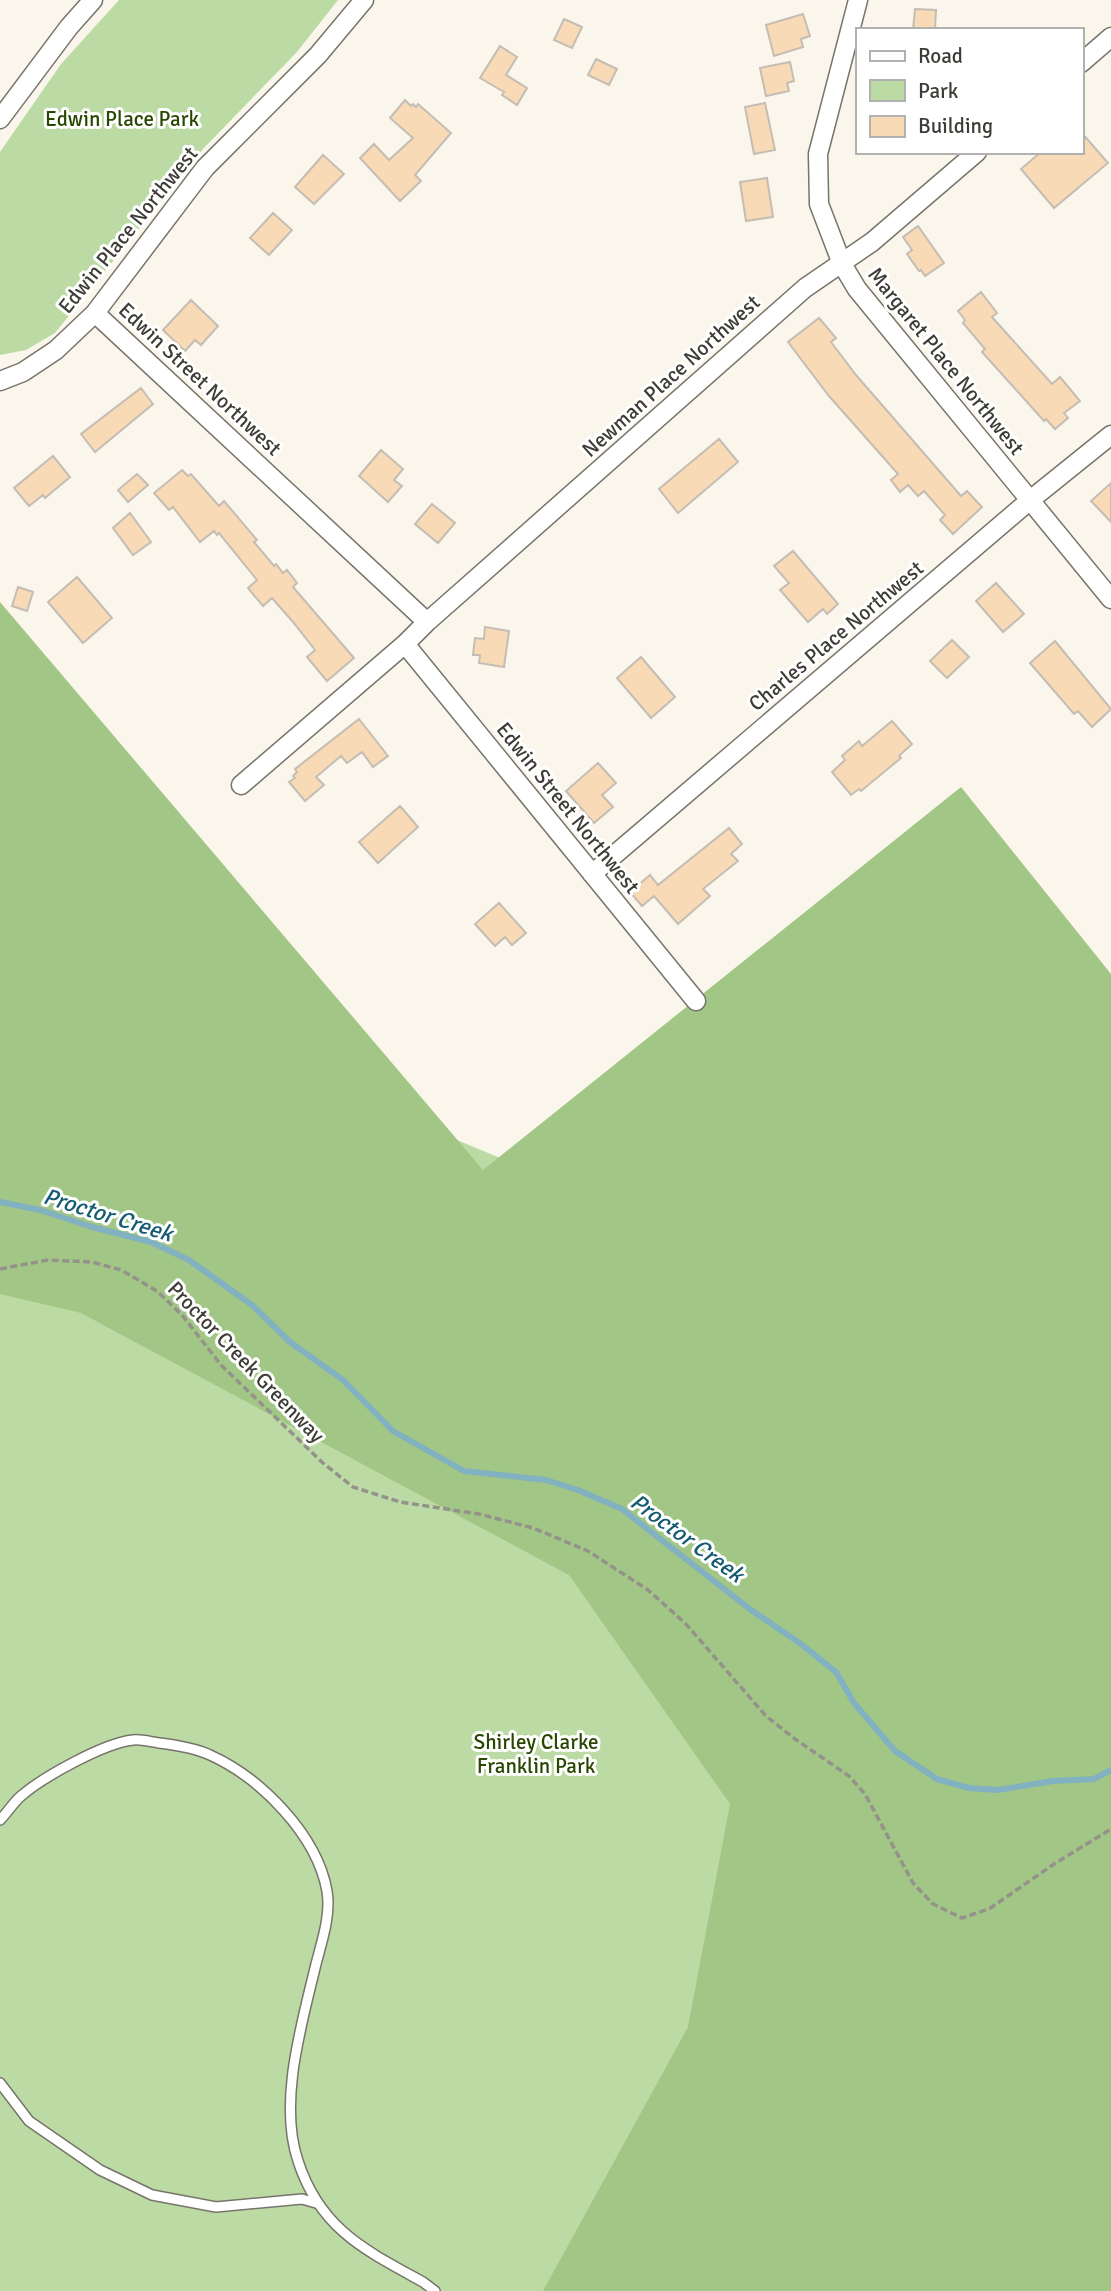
<svg xmlns="http://www.w3.org/2000/svg" width="1111" height="2291" font-family="Signika,sans-serif">
<style>
.green{fill:#bcdba4}
.forest{fill:#a2c685}
.lines{fill:none;stroke-linecap:round;stroke-linejoin:round}
.stream{stroke:#82b1c2;stroke-width:6}
.building{fill:#f8dab6;stroke:#c5bdb4;stroke-width:2}
.lane-casing{stroke:#77746a;stroke-width:12}
.street-casing{stroke:#77746a;stroke-width:21}
.path{stroke:#94928a;stroke-width:3.5;stroke-dasharray:7 3.5;stroke-linecap:butt}
.lane{stroke:#fff;stroke-width:9}
.street{stroke:#fff;stroke-width:18}
.labels{text-anchor:middle;dominant-baseline:central;stroke-width:6;stroke-linejoin:round;paint-order:stroke}
.park-label{font-size:21px;fill:#284700;stroke:#fff}
.street-label{font-size:21px;fill:#3d3c37;stroke:#fff}
.water-label{font-size:23px;font-style:italic;fill:#145b72;stroke:#fff}
</style>
<rect width="100%" height="100%" fill="#faf6eb"/>
<path class="green" d="M 119,0 L 338,0 L 297,52 L 203,149 L 55,333 L 26,350 L 0,355 L 0,152 L 61,64 Z
M 0,635 L 36,965 L 1111,1412 L 1111,2291 L 0,2291 Z"/>
<path class="forest" d="M 0,602 L 483,1170 L 961,787 L 1111,974 L 1111,2291 L 543,2291 L 688,2027 L 730,1804 L 569,1575 L 81,1313 L 0,1294 Z"/>
<g class="lines">
<path class="stream" d="M 0,1202 L 40,1210 L 92,1227 L 151,1242 L 189,1260 L 252,1305 L 290,1342 L 343,1380 L 393,1431 L 464,1471 L 546,1480 L 578,1490 L 622,1509 L 751,1610 L 801,1644 L 836,1672 L 854,1703 L 895,1751 L 937,1779 L 969,1788 L 998,1790 L 1053,1781 L 1094,1779 L 1111,1770"/>
</g>
<path class="building" d="M 915,9 L 936,10 L 935,30 L 913,30 Z
M 803,14 L 810,36 L 801,39 L 803,47 L 774,56 L 766,25 Z
M 564,19 L 582,27 L 572,48 L 554,40 Z
M 500,46 L 517,57 L 506,75 L 527,88 L 517,105 L 502,95 L 504,92 L 480,78 Z
M 596,59 L 617,69 L 609,85 L 588,75 Z
M 790,62 L 794,81 L 787,83 L 789,91 L 766,96 L 760,68 Z
M 405,100 L 411,106 L 413,104 L 416,107 L 418,104 L 451,133 L 415,175 L 421,181 L 400,201 L 360,158 L 374,144 L 389,160 L 413,138 L 390,118 Z
M 765,103 L 775,150 L 754,154 L 745,107 Z
M 1081,132 L 1108,163 L 1054,208 L 1021,169 L 1041,152 L 1081,152 Z
M 323,155 L 344,174 L 314,204 L 295,187 Z
M 767,178 L 773,217 L 746,221 L 740,182 Z
M 273,213 L 292,230 L 269,255 L 250,238 Z
M 918,226 L 944,263 L 925,276 L 921,270 L 919,271 L 907,254 L 912,250 L 903,237 Z
M 981,292 L 997,313 L 992,317 L 1052,384 L 1060,377 L 1080,401 L 1064,413 L 1068,418 L 1055,429 L 1046,419 L 1044,421 L 982,352 L 985,349 L 963,323 L 965,320 L 958,311 Z
M 191,300 L 218,326 L 201,345 L 195,340 L 185,351 L 163,330 Z
M 819,318 L 836,338 L 831,342 L 856,375 L 961,496 L 967,491 L 982,507 L 953,534 L 940,520 L 945,515 L 924,491 L 918,496 L 908,485 L 900,492 L 891,480 L 898,474 L 829,396 L 788,342 Z
M 141,388 L 153,404 L 95,452 L 81,434 Z
M 719,439 L 738,462 L 678,513 L 659,489 Z
M 381,450 L 403,469 L 394,480 L 402,486 L 388,502 L 359,476 Z
M 53,456 L 70,477 L 45,498 L 43,495 L 29,506 L 14,488 Z
M 182,470 L 188,476 L 191,474 L 219,506 L 224,501 L 257,540 L 254,542 L 274,566 L 276,564 L 283,573 L 287,570 L 297,583 L 293,587 L 354,658 L 327,681 L 307,657 L 315,650 L 293,622 L 272,598 L 263,606 L 248,588 L 257,580 L 219,533 L 217,535 L 214,531 L 200,542 L 173,507 L 169,510 L 154,493 Z
M 137,474 L 148,485 L 128,502 L 118,490 Z
M 1111,483 L 1111,522 L 1091,501 Z
M 432,504 L 455,523 L 438,543 L 415,524 Z
M 130,513 L 151,542 L 133,555 L 113,528 Z
M 793,551 L 838,604 L 827,614 L 823,609 L 808,622 L 780,590 L 789,583 L 774,566 Z
M 77,577 L 112,618 L 83,643 L 48,602 Z
M 996,583 L 1024,614 L 1003,632 L 976,601 Z
M 18,587 L 33,592 L 27,611 L 12,606 Z
M 485,627 L 509,631 L 504,667 L 479,663 L 480,655 L 473,655 L 475,638 L 484,639 Z
M 952,640 L 969,657 L 947,678 L 930,661 Z
M 1055,641 L 1111,709 L 1092,727 L 1078,711 L 1074,714 L 1030,663 Z
M 641,657 L 675,697 L 651,718 L 617,678 Z
M 359,719 L 388,756 L 373,767 L 362,752 L 347,763 L 341,756 L 316,777 L 324,785 L 305,801 L 289,782 L 295,778 L 293,776 L 297,772 L 295,769 Z
M 892,721 L 912,744 L 899,756 L 901,758 L 861,791 L 859,789 L 851,795 L 832,772 L 845,760 L 842,756 L 859,741 L 862,746 Z
M 598,763 L 616,783 L 602,795 L 613,807 L 594,823 L 566,791 Z
M 400,806 L 418,827 L 378,863 L 359,842 Z
M 729,828 L 742,844 L 731,854 L 738,861 L 703,889 L 710,896 L 678,924 L 654,896 L 642,906 L 630,892 L 650,875 L 658,885 Z
M 499,903 L 526,933 L 512,945 L 505,937 L 495,946 L 475,924 Z"/>
<g class="lines">
<g class="lane-casing">
<path id="lane" d="M 0,1820 C 7,1813 13,1803 21,1796 C 43,1777 104,1743 133,1740 C 141,1739 151,1742 159,1743 C 176,1745 195,1748 210,1755 C 261,1778 317,1835 327,1891 C 331,1915 322,1941 316,1964 C 302,2023 278,2102 298,2161 C 320,2229 365,2250 423,2282 L 435,2291
M 0,2083 L 29,2121 L 100,2170 L 152,2195 L 216,2207 L 302,2199 L 316,2203"/>
</g>
<g class="street-casing">
<path id="street" d="M 858,0 L 818,154 L 819,204 L 842,264 L 857,289 L 1111,599
M 1081,63 L 1111,37
M 0,119 L 69,27 L 93,0
M 95,313 L 427,622
M 0,381 L 23,372 L 56,350 L 95,313 L 205,168 L 318,55 L 364,0
M 405,644 L 696,1001
M 241,785 L 405,644 L 427,622 L 805,288 L 872,242 L 977,152
M 592,874 L 1029,501 L 1111,435"/>
</g>
<path class="path" d="M 0,1269 L 48,1260 L 92,1262 L 121,1270 L 157,1291 L 182,1315 L 221,1365 L 323,1463 L 353,1487 L 400,1502 L 479,1514 L 533,1528 L 588,1551 L 648,1590 L 685,1623 L 766,1716 L 795,1739 L 849,1776 L 865,1794 L 913,1883 L 933,1904 L 962,1918 L 989,1909 L 1054,1864 L 1111,1829"/>
<use href="#lane" class="lane"/>
<use href="#street" class="street"/>
</g>
<g class="labels">
<g class="park-label">
<text x="122" y="119">Edwin Place Park</text>
<text x="536" y="1742">Shirley Clarke<tspan x="536" dy="24">Franklin Park</tspan></text>
</g>
<g class="street-label">
<text transform="translate(128 230) rotate(-51)">Edwin Place Northwest</text>
<text transform="translate(946 361) rotate(51)">Margaret Place Northwest</text>
<text transform="translate(671 376) rotate(-42)">Newman Place Northwest</text>
<text transform="translate(200 379) rotate(43)">Edwin Street Northwest</text>
<text transform="translate(836 636) rotate(-40)">Charles Place Northwest</text>
<text transform="translate(568 808) rotate(51)">Edwin Street Northwest</text>
<text transform="translate(246 1362) rotate(46)">Proctor Creek Greenway</text>
</g>
<g class="water-label">
<text transform="translate(108 1215) rotate(17)">Proctor Creek</text>
<text transform="translate(687 1538) rotate(36)">Proctor Creek</text>
</g>
</g>
<rect x="856" y="28" width="228" height="126" fill="#ffffff" stroke="#b1b1af" stroke-width="2"/>
<rect x="870" y="51" width="35" height="10" fill="#ffffff" stroke="#b1b1af" stroke-width="2"/>
<text x="918" y="63" font-size="21" fill="#3d3c37">Road</text>
<rect x="870" y="80" width="35" height="21" fill="#bcdba4" stroke="#b1b1af" stroke-width="2"/>
<text x="918" y="98" font-size="21" fill="#3d3c37">Park</text>
<rect x="870" y="116" width="35" height="21" fill="#f8dab6" stroke="#b1b1af" stroke-width="2"/>
<text x="918" y="133" font-size="21" fill="#3d3c37">Building</text>
</svg>
